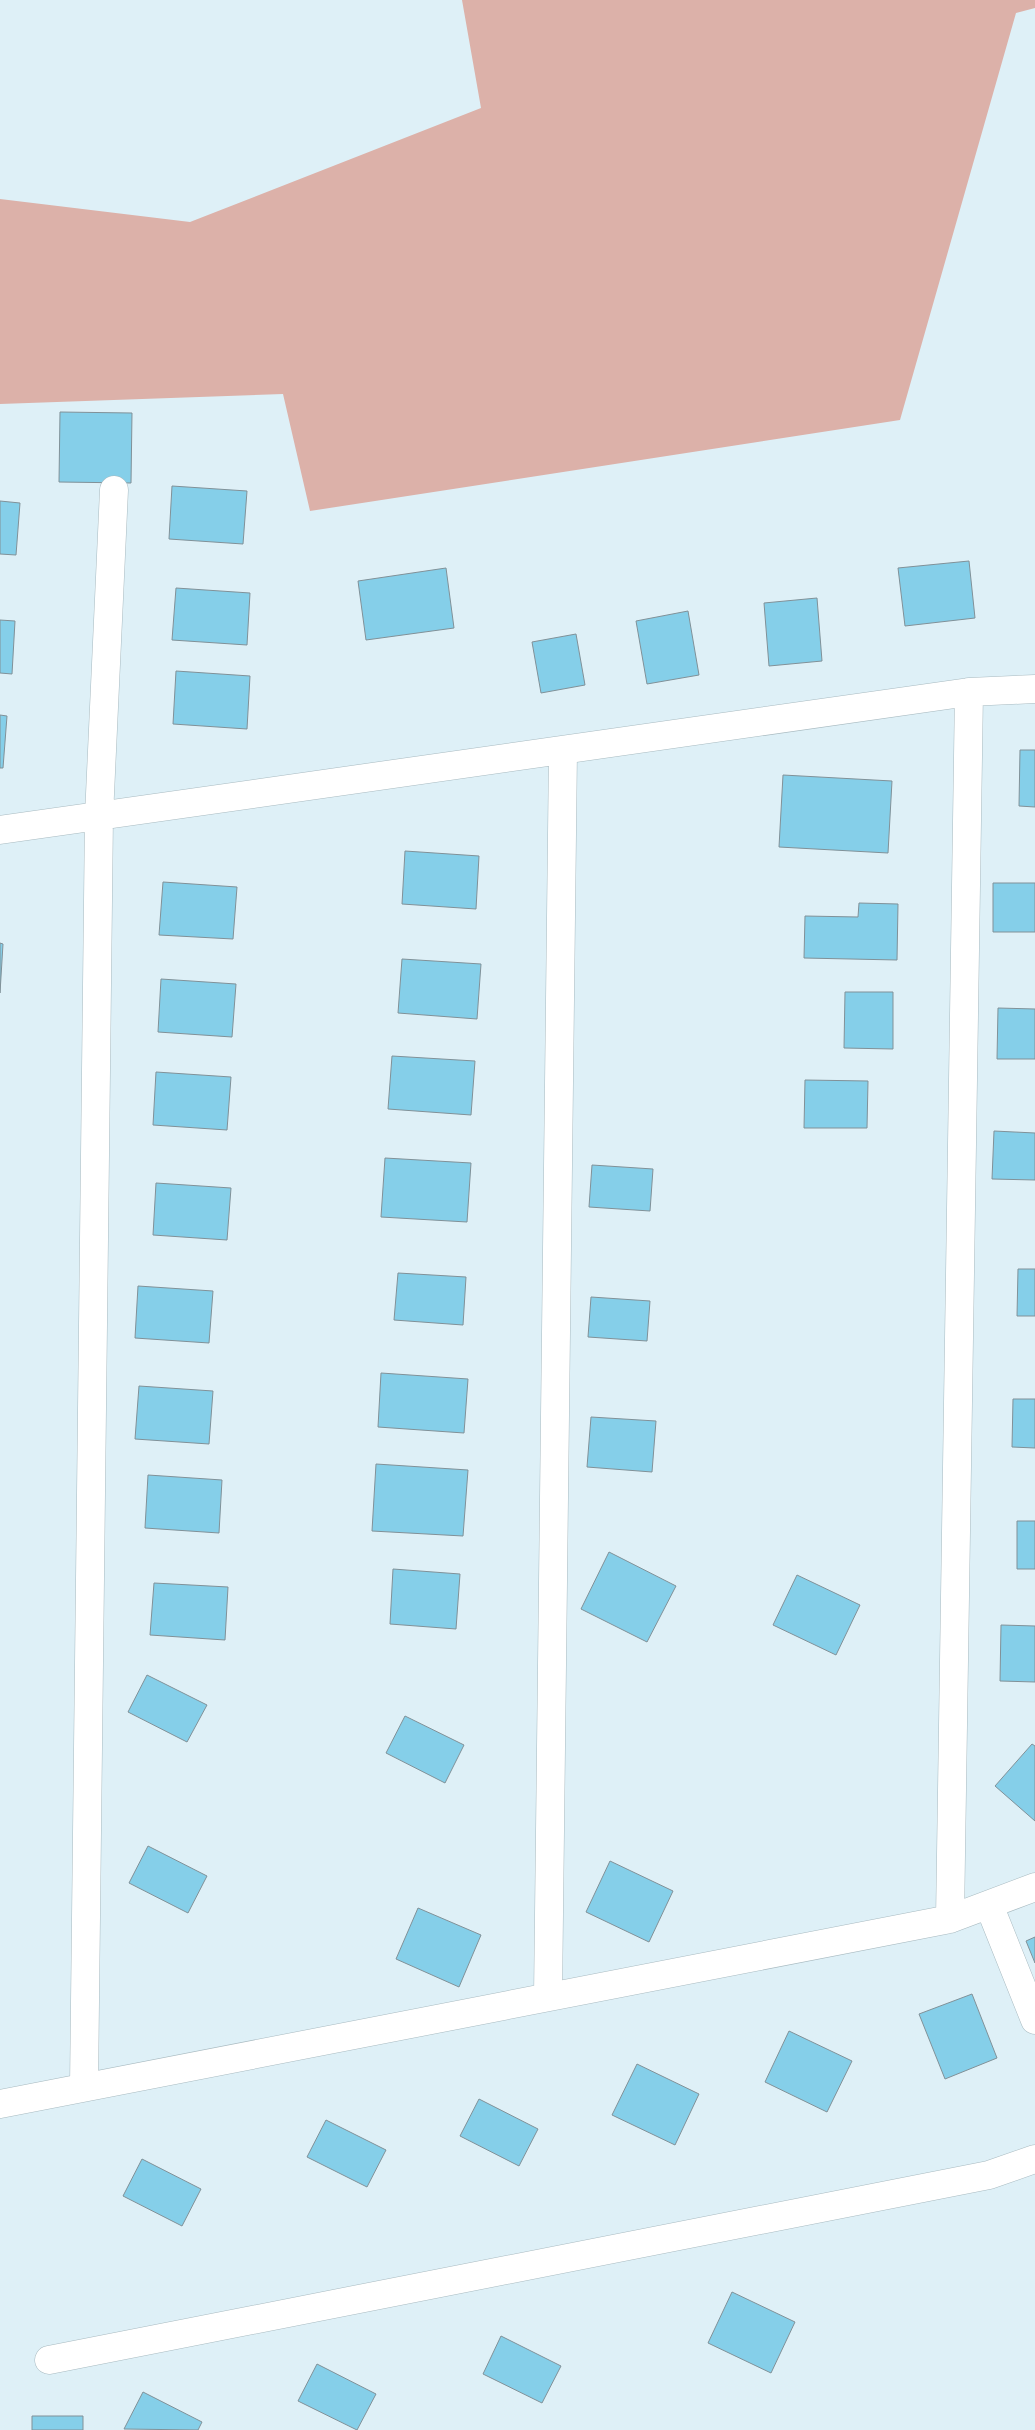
<svg xmlns="http://www.w3.org/2000/svg" width="1035" height="2430" font-family="'Sofia Sans Condensed',sans-serif">
<style>
.green{fill:#dcb1a9}
.building{fill:#85cfe9;stroke:#819198}
.lines{fill:none;stroke-linecap:round;stroke-linejoin:round}
.minor-casing{stroke:#a8bac0;stroke-width:29}
.minor{stroke:#fff;stroke-width:28}
</style>
<rect width="100%" height="100%" fill="#def0f7"/>
<path class="green" d="M 462,0 L 1035,0 L 1035,8 L 1016,13 L 900,420 L 310,511 L 283,394 L 0,404 L 0,199 L 190,222 L 481,108 Z"/>
<path class="building" d="M 60,412 L 132,413 L 131,483 L 59,482 Z
M 172,486 L 247,491 L 243,544 L 169,539 Z
M 0,501 L 20,503 L 16,555 L 0,554 Z
M 969,561 L 975,618 L 905,626 L 898,568 Z
M 446,568 L 454,628 L 366,640 L 358,581 Z
M 176,588 L 250,593 L 247,645 L 172,640 Z
M 817,598 L 822,661 L 769,666 L 764,603 Z
M 688,611 L 699,675 L 647,684 L 636,621 Z
M 0,620 L 15,621 L 12,674 L 0,673 Z
M 576,634 L 585,685 L 541,693 L 532,642 Z
M 176,671 L 250,676 L 247,729 L 173,724 Z
M 0,715 L 7,716 L 3,768 L 0,768 Z
M 1020,750 L 1035,750 L 1035,807 L 1019,806 Z
M 783,775 L 892,781 L 888,853 L 779,847 Z
M 405,851 L 479,856 L 476,909 L 402,904 Z
M 163,882 L 237,887 L 233,939 L 159,935 Z
M 993,883 L 1035,883 L 1035,932 L 993,932 Z
M 859,903 L 898,904 L 897,960 L 804,958 L 805,916 L 858,917 Z
M 0,943 L 3,944 L 0,993 Z
M 402,959 L 481,964 L 477,1019 L 398,1013 Z
M 161,979 L 236,984 L 232,1037 L 158,1032 Z
M 845,992 L 893,992 L 893,1049 L 844,1048 Z
M 998,1008 L 1035,1009 L 1035,1059 L 997,1059 Z
M 392,1056 L 475,1061 L 471,1115 L 388,1109 Z
M 156,1072 L 231,1077 L 227,1130 L 153,1125 Z
M 805,1080 L 868,1081 L 867,1128 L 804,1128 Z
M 994,1131 L 1035,1133 L 1035,1180 L 992,1179 Z
M 385,1158 L 471,1163 L 467,1222 L 381,1217 Z
M 592,1165 L 653,1169 L 650,1211 L 589,1207 Z
M 156,1183 L 231,1188 L 227,1240 L 153,1235 Z
M 1018,1269 L 1035,1269 L 1035,1316 L 1017,1316 Z
M 398,1273 L 466,1277 L 463,1325 L 394,1320 Z
M 138,1286 L 213,1291 L 209,1343 L 135,1338 Z
M 591,1297 L 650,1301 L 647,1341 L 588,1337 Z
M 381,1373 L 468,1379 L 464,1433 L 378,1427 Z
M 139,1386 L 213,1391 L 209,1444 L 135,1439 Z
M 1013,1399 L 1035,1399 L 1035,1448 L 1012,1447 Z
M 591,1417 L 656,1421 L 652,1472 L 587,1467 Z
M 376,1464 L 468,1470 L 463,1536 L 372,1531 Z
M 148,1475 L 222,1480 L 219,1533 L 145,1528 Z
M 1017,1521 L 1035,1521 L 1035,1569 L 1017,1569 Z
M 609,1552 L 676,1586 L 647,1642 L 581,1609 Z
M 393,1569 L 460,1574 L 456,1629 L 390,1624 Z
M 797,1575 L 860,1605 L 836,1655 L 773,1625 Z
M 154,1583 L 228,1587 L 225,1640 L 150,1635 Z
M 1001,1625 L 1035,1626 L 1035,1682 L 1000,1681 Z
M 147,1675 L 207,1705 L 187,1742 L 128,1712 Z
M 405,1716 L 464,1745 L 445,1783 L 386,1753 Z
M 1032,1744 L 1035,1746 L 1035,1821 L 995,1786 Z
M 148,1846 L 207,1876 L 188,1913 L 129,1883 Z
M 610,1861 L 673,1891 L 649,1942 L 586,1912 Z
M 418,1908 L 481,1935 L 459,1987 L 396,1959 Z
M 1035,1937 L 1035,1963 L 1026,1941 Z
M 972,1994 L 997,2058 L 945,2079 L 919,2014 Z
M 789,2031 L 852,2061 L 827,2112 L 765,2082 Z
M 637,2064 L 699,2094 L 675,2145 L 612,2115 Z
M 479,2099 L 538,2129 L 519,2166 L 460,2136 Z
M 326,2120 L 386,2150 L 367,2187 L 307,2157 Z
M 142,2159 L 201,2189 L 182,2226 L 123,2196 Z
M 732,2292 L 795,2322 L 771,2373 L 708,2343 Z
M 501,2336 L 561,2366 L 542,2403 L 483,2374 Z
M 317,2364 L 376,2394 L 357,2430 L 298,2401 Z
M 143,2392 L 202,2422 L 198,2430 L 124,2429 Z
M 32,2416 L 83,2416 L 83,2430 L 32,2430 Z"/>
<g class="lines">
<g class="minor-casing">
<path id="minor" d="M 0,830 L 969,692
M 989,1905 L 1035,2020
M 950,1919 L 969,692 L 1035,689
M 548,1997 L 563,751
M 84,2087 L 99,816 L 114,490
M 0,2104 L 950,1919 L 1035,1887
M 49,2360 L 989,2175 L 1035,2159"/>
</g>
<use href="#minor" class="minor"/>
</g>
</svg>
